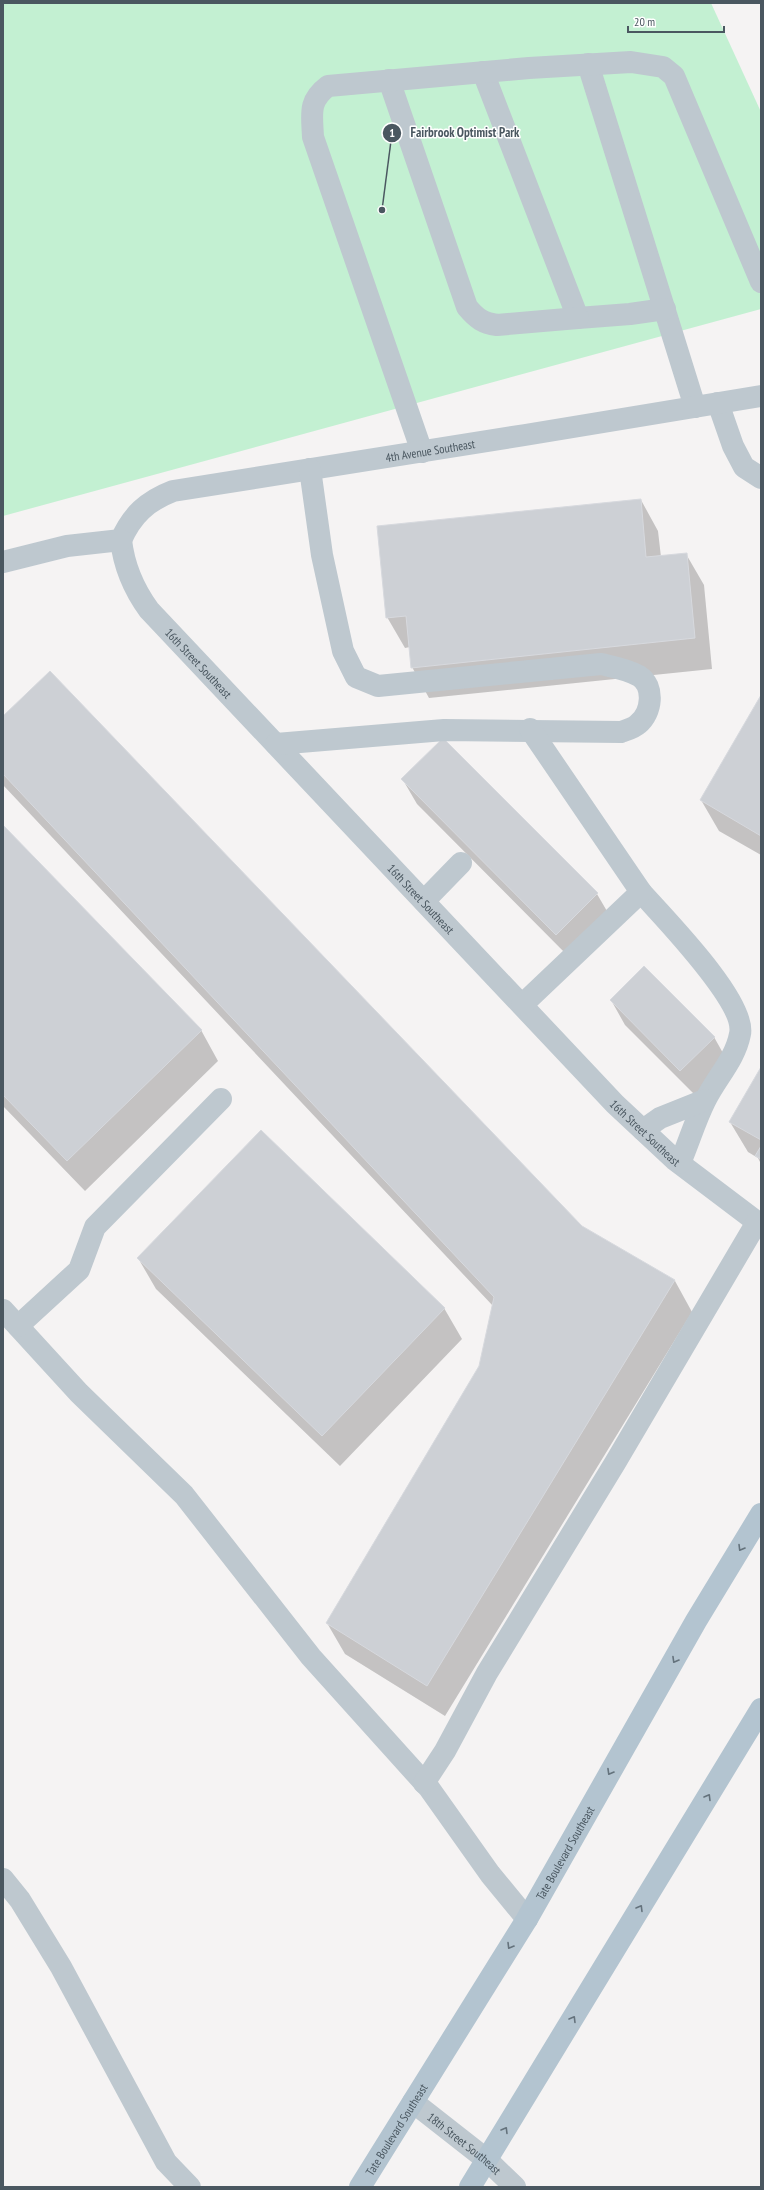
<svg xmlns="http://www.w3.org/2000/svg" width="764" height="2190" font-family="'PT Sans Narrow',sans-serif">
<style>
.green{fill:#c3f0d2}
.shadow{fill:#0003}
.building{fill:#cdd0d5;stroke:#d7d9de}
.lines{fill:none;stroke-linecap:round;stroke-linejoin:round}
.minor{stroke:#bec8cf;stroke-width:22}
.major{stroke:#b3c4d0;stroke-width:22}
.oneway{stroke:#64727c}
.labels{text-anchor:middle;dominant-baseline:central;stroke-width:3;stroke-linejoin:round;paint-order:stroke}
.street-label{font-size:12px;fill:#4a5760;stroke:#fff}
.leader{fill:none;stroke:#4a5760;stroke-width:1.5}
.callout-dot{fill:#4a5760;stroke:#fff;stroke-width:1.5}
.mark-label{font-size:12px;text-anchor:middle;font-weight:bold;fill:#fff}
.callout-label{font-size:13px;text-anchor:middle;font-weight:bold;fill:#4a5760;stroke:#fff;stroke-width:3;stroke-linejoin:round;paint-order:stroke}
</style>
<rect width="100%" height="100%" fill="#f5f3f3"/>
<path class="green" d="M 3,3 L 711,3 L 761,112 L 761,309 L 3,516 Z"/>
<path class="shadow" d="M 641,500 L 658,531 L 661,557 L 686,554 L 704,585 L 712,669 L 429,698 L 412,667 L 410,647 L 405,648 L 387,617 Z
M 761,697 L 761,855 L 719,831 L 701,800 Z
M 3,717 L 581,1227 L 675,1281 L 692,1312 L 445,1716 L 345,1654 L 327,1623 L 480,1367 L 493,1306 L 3,785 Z
M 403,780 L 597,894 L 611,918 L 571,959 L 417,804 Z
M 3,826 L 201,1030 L 218,1061 L 85,1191 L 3,1106 Z
M 611,1000 L 714,1037 L 728,1062 L 695,1095 L 625,1025 Z
M 761,1069 L 761,1164 L 758,1158 L 748,1152 L 730,1122 Z
M 138,1258 L 444,1308 L 462,1339 L 340,1466 L 156,1289 Z"/>
<path class="building" d="M 641,499 L 646,557 L 687,553 L 695,638 L 411,668 L 406,616 L 386,618 L 377,526 Z
M 50,671 L 582,1226 L 675,1280 L 427,1686 L 326,1623 L 479,1366 L 494,1297 L 3,774 L 3,716 Z
M 761,695 L 761,836 L 700,800 Z
M 443,738 L 598,893 L 556,935 L 401,779 Z
M 3,825 L 202,1030 L 67,1161 L 3,1095 Z
M 644,966 L 715,1037 L 680,1071 L 610,1000 Z
M 761,1067 L 761,1140 L 729,1122 Z
M 261,1130 L 445,1308 L 322,1436 L 137,1258 Z
M 761,1146 L 761,1159 L 755,1156 Z"/>
<g class="lines">
<g class="minor">
<path d="M 588,64 L 695,407"/>
<path d="M 483,72 L 578,318 L 630,314 L 665,309"/>
<path d="M 389,80 L 467,307 C 477,319 483,323 497,325 L 578,318"/>
<path d="M 718,403 L 733,446 L 744,467 L 761,478"/>
<path d="M 422,452 L 313,137 C 312,114 308,101 328,86 L 529,68 L 631,62 L 663,67 L 674,76 L 761,282"/>
<path id="s1" d="M 121,540 C 124,567 133,588 149,610 L 615,1104 L 675,1160 L 761,1225"/>
<path id="s2" d="M 121,540 C 132,515 147,501 173,491 L 525,435 L 761,396"/>
<path d="M 3,562 L 67,546 L 121,540"/>
<path d="M 276,744 L 444,730 L 621,732 C 627,730 634,728 638,724 C 652,713 655,686 639,676 C 627,669 614,667 601,664 L 378,686 L 356,677 L 343,651 L 322,555 L 310,469"/>
<path d="M 641,892 C 663,917 747,1002 740,1034 C 735,1060 716,1078 705,1101 C 695,1121 689,1142 680,1163"/>
<path d="M 424,901 L 461,863"/>
<path d="M 522,1005 L 641,892 L 530,729"/>
<path d="M 643,1130 L 660,1118 L 705,1100"/>
<path d="M 3,1310 L 79,1393 L 184,1495 L 311,1657 L 429,1788 L 490,1874 L 527,1919"/>
<path d="M 18,1326 L 79,1270 L 95,1227 L 221,1099"/>
<path d="M 424,1783 L 445,1751 L 487,1673 L 615,1463 L 757,1222"/>
<path d="M 3,1879 L 20,1900 L 61,1967 L 166,2162 L 190,2187"/>
<path id="s3" d="M 413,2102 L 487,2160 L 515,2187"/>
</g>
<g class="major">
<path id="s4" d="M 360,2187 L 527,1919 L 696,1621 L 761,1514"/>
<path d="M 470,2187 L 761,1709"/>
</g>
</g>
<defs><path id="oneway-chevron" d="M-2-3.5L2.5 0L-2 3.5" fill="none" stroke-width="1.6" stroke-linecap="round" stroke-linejoin="round"/></defs>
<g class="oneway">
<use href="#oneway-chevron" transform="translate(741 1548) rotate(121)"/>
<use href="#oneway-chevron" transform="translate(675 1660) rotate(120)"/>
<use href="#oneway-chevron" transform="translate(610 1772) rotate(120)"/>
<use href="#oneway-chevron" transform="translate(708 1797) rotate(-59)"/>
<use href="#oneway-chevron" transform="translate(640 1908) rotate(-59)"/>
<use href="#oneway-chevron" transform="translate(510 1946) rotate(121)"/>
<use href="#oneway-chevron" transform="translate(573 2019) rotate(-59)"/>
<use href="#oneway-chevron" transform="translate(505 2130) rotate(-59)"/>
</g>
<g class="labels">
<g class="street-label">
<text stroke="none"><textPath href="#s2" startOffset="334">4th Avenue Southeast</textPath></text>
<text stroke="none"><textPath href="#s1" startOffset="149">16th Street Southeast</textPath></text>
<text stroke="none"><textPath href="#s1" startOffset="473">16th Street Southeast</textPath></text>
<text stroke="none"><textPath href="#s1" startOffset="797">16th Street Southeast</textPath></text>
<text stroke="none"><textPath href="#s4" startOffset="392">Tate Boulevard Southeast</textPath></text>
<text stroke="none"><textPath href="#s4" startOffset="68">Tate Boulevard Southeast</textPath></text>
<text stroke="none"><textPath href="#s3" startOffset="66">18th Street Southeast</textPath></text>
</g>
</g>
<path class="leader" d="M382 210L392 133"/>
<g class="callout-dot">
<circle cx="382" cy="210" r="4"/>
<circle cx="392" cy="133" r="10"/>
</g>
<g class="mark-label">
<text x="392" y="137">1</text>
</g>
<g class="callout-label">
<text x="465" y="137">Fairbrook Optimist Park</text>
</g>
<rect width="764" height="2190" fill="none" stroke="#4a5760" stroke-width="8"/>
<path d="M628 26v6h96v-6" fill="none" stroke="#4a5760" stroke-width="2"/>
<text x="634" y="26" font-size="12" fill="#4a5760" stroke="#ffffff" stroke-width="3" paint-order="stroke">20 m</text>
</svg>
